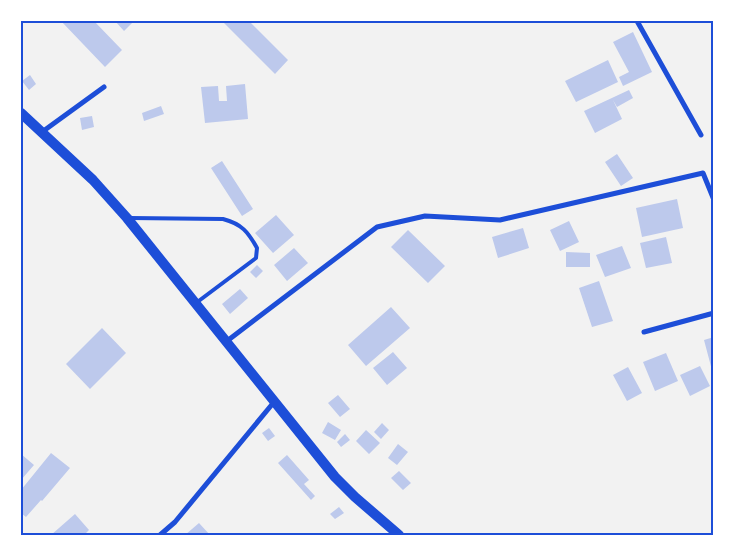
<svg xmlns="http://www.w3.org/2000/svg" width="735" height="556" font-family="'Fira Sans',sans-serif">
<style>
.building{fill:#bdc9ec}
.lines{fill:none;stroke-linecap:round;stroke-linejoin:round}
.service{stroke:#1d4ed8;stroke-width:4}
.minor{stroke:#1d4ed8;stroke-width:5}
.secondary{stroke:#1d4ed8;stroke-width:10}
.neatline{fill:none;stroke:#1d4ed8;stroke-width:2}
</style>
<rect width="100%" height="100%" fill="#f2f2f2"/>
<path class="building" d="M 61,21 L 94,21 L 122,50 L 105,67 Z
M 115,21 L 134,21 L 124,31 Z
M 222,21 L 249,21 L 288,60 L 275,74 Z
M 633,32 L 652,72 L 623,86 L 619,77 L 629,72 L 613,42 Z
M 608,60 L 618,82 L 576,102 L 565,81 Z
M 30,75 L 36,84 L 29,90 L 22,81 Z
M 245,84 L 248,119 L 205,123 L 201,87 L 218,86 L 219,101 L 227,101 L 226,86 Z
M 629,90 L 633,98 L 617,107 L 613,100 L 622,119 L 595,133 L 584,111 Z
M 161,106 L 164,114 L 144,121 L 142,113 Z
M 92,116 L 94,127 L 82,130 L 80,118 Z
M 617,154 L 633,178 L 621,186 L 605,162 Z
M 222,161 L 253,209 L 242,216 L 211,168 Z
M 677,199 L 683,228 L 642,237 L 636,208 Z
M 276,215 L 294,235 L 273,253 L 255,233 Z
M 569,221 L 579,242 L 560,251 L 550,230 Z
M 523,228 L 529,248 L 498,258 L 492,237 Z
M 408,230 L 445,266 L 428,283 L 391,247 Z
M 666,237 L 672,263 L 646,268 L 640,243 Z
M 622,246 L 631,268 L 605,277 L 596,255 Z
M 294,248 L 308,263 L 287,281 L 274,265 Z
M 566,252 L 590,253 L 590,267 L 566,267 Z
M 257,265 L 263,271 L 256,278 L 250,272 Z
M 599,281 L 613,321 L 592,327 L 579,288 Z
M 240,289 L 248,298 L 230,314 L 222,304 Z
M 391,307 L 410,328 L 366,366 L 348,345 Z
M 102,328 L 126,353 L 90,389 L 66,364 Z
M 714,337 L 714,374 L 713,374 L 704,340 Z
M 393,352 L 407,368 L 387,385 L 373,368 Z
M 666,353 L 678,381 L 655,391 L 643,362 Z
M 700,366 L 710,386 L 690,396 L 680,375 Z
M 628,367 L 642,393 L 627,401 L 613,375 Z
M 338,395 L 350,409 L 340,417 L 328,403 Z
M 328,422 L 341,430 L 335,440 L 322,433 Z
M 382,423 L 389,430 L 381,439 L 374,432 Z
M 269,428 L 275,436 L 268,441 L 262,433 Z
M 366,430 L 380,443 L 369,454 L 356,441 Z
M 345,434 L 350,440 L 341,447 L 337,442 Z
M 398,444 L 408,452 L 397,465 L 388,458 Z
M 51,453 L 70,468 L 42,501 L 41,500 L 26,517 L 21,513 L 21,490 Z
M 21,454 L 34,465 L 21,480 Z
M 287,455 L 309,480 L 304,484 L 315,496 L 311,500 L 278,463 Z
M 399,471 L 411,483 L 403,490 L 391,478 Z
M 339,507 L 344,513 L 335,519 L 330,514 Z
M 75,514 L 89,530 L 84,535 L 51,535 Z
M 199,523 L 210,535 L 185,535 Z"/>
<g class="lines">
<path class="service" d="M 130,218 L 223,219 C 242,224 248,232 257,248 L 256,258 L 196,303"/>
<path class="minor" d="M 637,21 L 701,135
M 42,132 L 104,87
M 644,332 L 714,313
M 227,341 L 377,227 L 425,216 L 500,220 L 703,173 L 714,200
M 160,535 L 175,522 L 274,402"/>
<path class="secondary" d="M 21,113 L 93,180 L 127,218 L 335,477 L 355,497 L 399,535"/>
</g>
<rect width="735" height="556" fill="none" stroke="#ffffff" stroke-width="45"/>
<rect x="22" y="22" width="690" height="512" class="neatline"/>
</svg>
